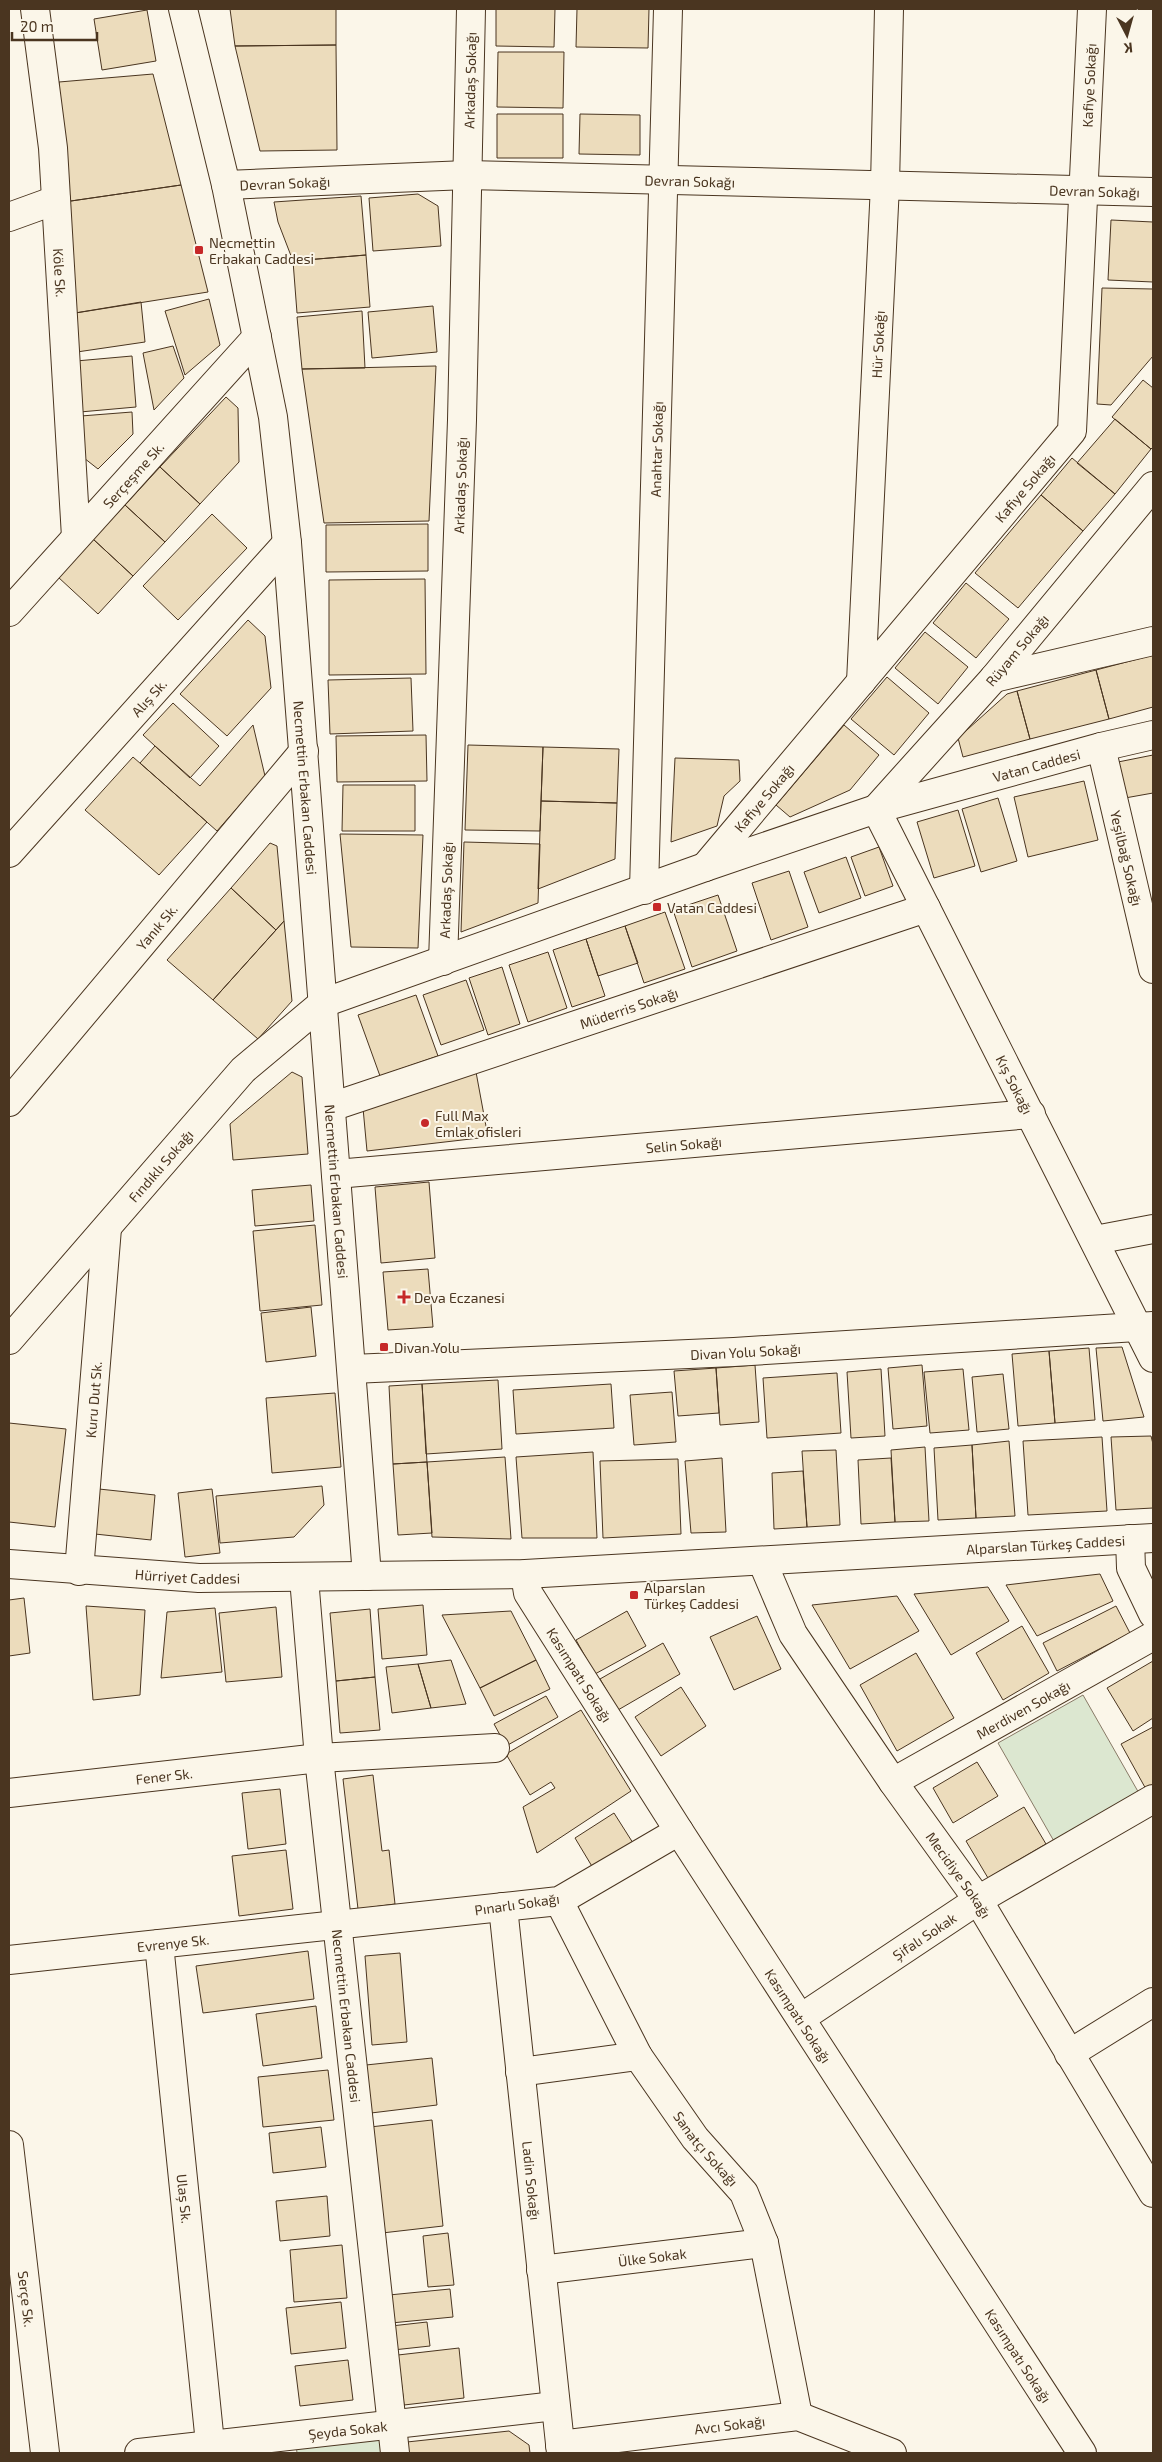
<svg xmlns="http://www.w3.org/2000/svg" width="1162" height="2462" font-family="'Exo 2',sans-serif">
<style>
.green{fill:#dce7d0;stroke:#887966}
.building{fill:#ecdcbc;stroke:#4a3520}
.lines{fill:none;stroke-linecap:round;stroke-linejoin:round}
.minor-casing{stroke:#4a3520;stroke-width:30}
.major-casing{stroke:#4a3520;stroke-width:30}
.minor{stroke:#fbf6e9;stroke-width:28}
.major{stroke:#fbf6e9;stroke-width:28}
.poi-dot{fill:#c62828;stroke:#fbf6e9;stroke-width:2}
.labels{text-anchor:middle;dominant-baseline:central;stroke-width:4;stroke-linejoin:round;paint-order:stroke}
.street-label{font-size:14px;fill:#4a3520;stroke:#fbf6e9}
.poi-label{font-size:14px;fill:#4a3520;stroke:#fbf6e9;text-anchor:start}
</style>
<rect width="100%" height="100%" fill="#fbf6e9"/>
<path class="green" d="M 1083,1695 L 1140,1795 L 1055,1843 L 998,1743 Z
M 381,2435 L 383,2453 L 297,2453 L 296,2444 Z"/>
<path class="building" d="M 230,9 L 336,9 L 336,45 L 235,46 Z
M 496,9 L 555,9 L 554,47 L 496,46 Z
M 577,9 L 649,9 L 648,48 L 576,47 Z
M 147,10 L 156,61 L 102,70 L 94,19 Z
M 336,45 L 337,150 L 260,151 L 235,46 Z
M 498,52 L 564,52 L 563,108 L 497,107 Z
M 153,74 L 181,185 L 64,202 L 59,82 Z
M 497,114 L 563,114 L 563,158 L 497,158 Z
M 580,114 L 640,115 L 640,155 L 579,154 Z
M 181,185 L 208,292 L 69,314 L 64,202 Z
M 418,194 L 438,206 L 441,246 L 373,251 L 369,198 Z
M 361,196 L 366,255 L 293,261 L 278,222 L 274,202 Z
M 1111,220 L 1153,222 L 1153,282 L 1108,280 Z
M 366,255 L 370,307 L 297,313 L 293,261 Z
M 1102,288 L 1153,289 L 1153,356 L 1111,405 L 1097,404 Z
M 209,299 L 220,345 L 185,375 L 165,311 Z
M 141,302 L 145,342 L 70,353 L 69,314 Z
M 433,306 L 437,352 L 372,358 L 368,312 Z
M 362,311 L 365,368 L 302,369 L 297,317 Z
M 173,346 L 184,378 L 154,410 L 143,353 Z
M 132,356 L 136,407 L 80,412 L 76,361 Z
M 436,366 L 429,521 L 324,523 L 302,369 Z
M 1143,380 L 1153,388 L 1153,447 L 1151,449 L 1112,417 Z
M 226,397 L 238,408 L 239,462 L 200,504 L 160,467 Z
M 132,412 L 133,434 L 98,469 L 84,458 L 81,416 Z
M 1115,419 L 1151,449 L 1115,494 L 1077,463 Z
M 1072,458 L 1115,494 L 1083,531 L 1041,495 Z
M 160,467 L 200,504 L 165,542 L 125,505 Z
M 1041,495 L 1083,531 L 1018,608 L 975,573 Z
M 125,505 L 165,542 L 133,576 L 93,539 Z
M 212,514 L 247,548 L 178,620 L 143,586 Z
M 428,524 L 428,571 L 326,572 L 326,525 Z
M 93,539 L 133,576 L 98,614 L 58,577 Z
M 425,579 L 426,674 L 329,675 L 329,580 Z
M 966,583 L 1009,619 L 976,658 L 933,623 Z
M 248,620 L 265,636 L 271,688 L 227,736 L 180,694 Z
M 925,632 L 968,667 L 938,704 L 895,668 Z
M 1153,655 L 1153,707 L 1109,719 L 1096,670 Z
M 1096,670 L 1109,719 L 1030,739 L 1017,691 Z
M 887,677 L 929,713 L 894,755 L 851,719 Z
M 411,678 L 413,731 L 330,734 L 328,680 Z
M 1017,691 L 1030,739 L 963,757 L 958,738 L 1007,694 Z
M 173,703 L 219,746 L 190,778 L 143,735 Z
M 253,725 L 265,776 L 217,831 L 140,763 L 155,746 L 200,786 Z
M 844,725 L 879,755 L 850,790 L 790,817 L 776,805 Z
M 426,735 L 427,781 L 337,782 L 336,736 Z
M 468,745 L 543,747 L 540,831 L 465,830 Z
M 543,747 L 619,749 L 617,803 L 541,801 Z
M 1153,755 L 1153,793 L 1125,798 L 1118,762 Z
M 133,757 L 207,822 L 159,875 L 85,810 Z
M 675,758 L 739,760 L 740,781 L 724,796 L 717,826 L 671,842 Z
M 1084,781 L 1098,840 L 1028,857 L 1014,797 Z
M 343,785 L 415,785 L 415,831 L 342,831 Z
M 998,798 L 1017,861 L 981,872 L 962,809 Z
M 541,801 L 617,803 L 615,859 L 538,889 Z
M 958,810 L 975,866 L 934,878 L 917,822 Z
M 340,834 L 423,835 L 418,948 L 351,947 Z
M 464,842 L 540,844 L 538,903 L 461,932 Z
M 270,843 L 277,846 L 284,921 L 276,930 L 231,888 Z
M 879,847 L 893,886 L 865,896 L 851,857 Z
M 846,857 L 861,898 L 819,913 L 804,872 Z
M 789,871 L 808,927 L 771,940 L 752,883 Z
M 231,888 L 276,930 L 213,1000 L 167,960 Z
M 718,895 L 737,951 L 692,967 L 673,910 Z
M 665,912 L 685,969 L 644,983 L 625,926 Z
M 284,921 L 292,1001 L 258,1039 L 213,1000 Z
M 625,926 L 638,963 L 598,976 L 586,939 Z
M 586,939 L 605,996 L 572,1007 L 553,950 Z
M 548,952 L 567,1008 L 528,1022 L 509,965 Z
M 502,967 L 520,1024 L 488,1035 L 469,978 Z
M 466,980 L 484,1030 L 441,1045 L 423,995 Z
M 416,995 L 438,1056 L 380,1076 L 358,1015 Z
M 292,1072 L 302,1077 L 308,1154 L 233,1160 L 230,1124 Z
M 476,1072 L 488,1137 L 367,1151 L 363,1108 Z
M 429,1182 L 435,1258 L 381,1263 L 375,1187 Z
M 311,1185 L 314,1221 L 255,1226 L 252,1190 Z
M 315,1225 L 322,1305 L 260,1311 L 253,1231 Z
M 428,1269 L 433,1327 L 388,1330 L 383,1272 Z
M 311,1307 L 316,1356 L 266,1362 L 261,1313 Z
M 1122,1347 L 1144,1417 L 1103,1421 L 1096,1348 Z
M 1089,1348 L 1095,1420 L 1055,1423 L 1049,1351 Z
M 1049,1351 L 1055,1423 L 1018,1426 L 1012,1354 Z
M 755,1365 L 759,1422 L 720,1425 L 716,1368 Z
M 922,1365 L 927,1426 L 893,1429 L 888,1368 Z
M 716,1368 L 719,1413 L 678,1416 L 674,1371 Z
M 881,1369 L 885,1436 L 851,1438 L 847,1372 Z
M 963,1369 L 969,1430 L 930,1433 L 924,1372 Z
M 837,1373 L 841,1433 L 767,1438 L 763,1378 Z
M 1003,1374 L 1009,1429 L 977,1432 L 972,1377 Z
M 498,1380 L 502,1449 L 426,1454 L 422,1384 Z
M 422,1384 L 427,1462 L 393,1464 L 389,1386 Z
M 611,1384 L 614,1428 L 516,1434 L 513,1390 Z
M 672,1392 L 676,1442 L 634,1445 L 630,1395 Z
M 335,1393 L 341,1467 L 272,1473 L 266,1398 Z
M 9,1423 L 66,1429 L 55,1527 L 9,1522 Z
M 1151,1436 L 1153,1444 L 1153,1508 L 1116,1510 L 1111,1437 Z
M 1102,1437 L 1107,1511 L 1028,1515 L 1023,1441 Z
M 1009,1441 L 1015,1516 L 976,1518 L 972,1445 Z
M 972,1445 L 976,1518 L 938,1520 L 934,1448 Z
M 925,1447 L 929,1521 L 895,1522 L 891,1450 Z
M 836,1450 L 840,1525 L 807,1527 L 802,1451 Z
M 593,1452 L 597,1538 L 522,1538 L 516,1457 Z
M 505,1457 L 511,1539 L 432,1537 L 427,1462 Z
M 722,1458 L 726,1532 L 691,1533 L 685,1461 Z
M 891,1458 L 895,1522 L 861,1524 L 858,1460 Z
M 678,1459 L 681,1534 L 603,1538 L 600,1461 Z
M 427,1462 L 432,1533 L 398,1535 L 393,1464 Z
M 803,1471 L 807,1527 L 774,1529 L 772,1473 Z
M 322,1486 L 324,1505 L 294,1537 L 220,1543 L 216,1496 Z
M 99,1489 L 155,1495 L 151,1540 L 95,1534 Z
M 212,1489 L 220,1553 L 185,1557 L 178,1493 Z
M 1100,1574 L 1113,1601 L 1037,1636 L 1006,1585 Z
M 988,1587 L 1009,1621 L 951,1655 L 914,1594 Z
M 897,1596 L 919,1631 L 850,1669 L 812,1605 Z
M 24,1598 L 30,1653 L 9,1656 L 9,1600 Z
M 423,1605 L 427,1655 L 382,1659 L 378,1609 Z
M 86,1606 L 145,1610 L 140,1695 L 93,1700 Z
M 1116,1606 L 1130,1633 L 1057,1671 L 1043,1643 Z
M 276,1607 L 282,1677 L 226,1682 L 219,1613 Z
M 215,1608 L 222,1672 L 161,1678 L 167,1612 Z
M 370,1609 L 375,1677 L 336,1681 L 330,1613 Z
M 511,1611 L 536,1660 L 480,1688 L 442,1615 Z
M 627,1611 L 646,1646 L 595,1674 L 576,1640 Z
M 757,1616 L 781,1669 L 734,1690 L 710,1637 Z
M 1022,1626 L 1049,1673 L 1003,1700 L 976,1653 Z
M 663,1643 L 680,1674 L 618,1710 L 600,1679 Z
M 916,1653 L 954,1718 L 897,1751 L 860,1685 Z
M 451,1660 L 466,1704 L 431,1708 L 418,1664 Z
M 536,1660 L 550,1689 L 494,1716 L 480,1688 Z
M 1153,1661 L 1153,1718 L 1133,1731 L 1107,1688 Z
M 418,1664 L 431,1708 L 392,1713 L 386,1667 Z
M 375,1677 L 380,1730 L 340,1733 L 336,1681 Z
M 681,1687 L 706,1726 L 661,1756 L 635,1717 Z
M 546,1696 L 558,1717 L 506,1746 L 494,1724 Z
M 581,1710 L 631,1791 L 537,1853 L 523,1807 L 555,1788 L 551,1782 L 530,1795 L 506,1754 Z
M 1153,1727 L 1153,1787 L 1147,1791 L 1121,1744 Z
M 977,1762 L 998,1796 L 953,1823 L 933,1788 Z
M 373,1775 L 382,1851 L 389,1850 L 395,1904 L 358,1909 L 343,1779 Z
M 280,1789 L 286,1844 L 248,1849 L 242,1793 Z
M 1024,1807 L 1046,1844 L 988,1878 L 966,1841 Z
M 614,1813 L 633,1843 L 593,1868 L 575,1838 Z
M 286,1850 L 293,1909 L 239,1916 L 232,1856 Z
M 308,1951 L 314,1999 L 203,2013 L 196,1966 Z
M 400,1953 L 407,2042 L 372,2045 L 365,1956 Z
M 316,2006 L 322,2058 L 263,2066 L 256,2014 Z
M 432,2058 L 437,2105 L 371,2113 L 366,2065 Z
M 328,2070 L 334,2120 L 263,2127 L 258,2077 Z
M 432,2120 L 443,2226 L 382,2233 L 370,2127 Z
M 321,2127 L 326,2167 L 273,2173 L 269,2133 Z
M 327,2196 L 330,2236 L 280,2241 L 276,2201 Z
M 448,2233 L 454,2285 L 428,2287 L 423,2236 Z
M 342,2245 L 347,2298 L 294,2302 L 290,2250 Z
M 450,2289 L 453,2317 L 391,2323 L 389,2295 Z
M 341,2302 L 346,2348 L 291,2354 L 286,2308 Z
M 427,2322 L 430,2346 L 393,2350 L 391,2326 Z
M 459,2348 L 464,2398 L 404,2405 L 398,2355 Z
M 348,2360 L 353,2400 L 300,2406 L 295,2366 Z
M 509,2431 L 529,2445 L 530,2453 L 408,2453 L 407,2442 Z"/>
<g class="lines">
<g class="minor-casing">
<g id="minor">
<path id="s1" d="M 35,9 L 53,148 L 76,537"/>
<path id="s2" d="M 226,185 L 467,175 L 1153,192"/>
<path d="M 9,217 L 56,200"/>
<path id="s3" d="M 1153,486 L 994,678 L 876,809 L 1153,1358"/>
<path id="s4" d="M 9,612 L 257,337"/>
<path d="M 994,678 L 1153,641"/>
<path id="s5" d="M 861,682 L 885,185 L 889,9"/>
<path id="s6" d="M 1101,747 L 1153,969"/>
<path id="s7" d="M 9,853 L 287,543"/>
<path id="s8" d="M 705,867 L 1072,431 L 1092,9"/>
<path id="s9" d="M 644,890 L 668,9"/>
<path id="s10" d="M 443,961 L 462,420 L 471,9"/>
<path id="s11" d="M 9,1102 L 304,751"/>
<path id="s12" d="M 331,1107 L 926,908"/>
<path id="s13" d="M 336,1174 L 1031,1114"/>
<path d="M 1095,1240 L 1153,1229"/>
<path id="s14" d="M 9,1340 L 243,1070 L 323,1003 L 705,867 L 876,809 L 1101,747 L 1153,735"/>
<path id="s15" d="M 352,1369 L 734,1352 L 1153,1326"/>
<path d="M 1130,1539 L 1131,1568 L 1153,1614"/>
<path id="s16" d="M 762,1561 L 793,1634 L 893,1782 L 978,1900 L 1153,2193"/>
<path id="s17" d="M 9,1564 L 199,1578 L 525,1574 L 1153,1538"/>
<path id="s18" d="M 79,1571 L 107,1228"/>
<path id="s19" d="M 525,1574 L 528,1593 L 679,1831 L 1082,2453"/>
<path id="s20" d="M 304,1578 L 319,1758 L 395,2453"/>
<path id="s21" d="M 893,1782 L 1153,1636"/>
<path id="s22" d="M 9,1793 L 319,1758 L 495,1748"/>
<path id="s23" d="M 559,1901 L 638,2056 L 695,2138 L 744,2193 L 764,2243 L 798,2416"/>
<path id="s24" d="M 503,1907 L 561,2453"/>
<path id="s25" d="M 159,1944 L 211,2453"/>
<path id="s26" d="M 9,1960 L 559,1901 L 679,1831"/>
<path id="s27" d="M 801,2018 L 978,1900 L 1153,1799"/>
<path d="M 1069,2054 L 1153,2002"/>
<path d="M 520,2072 L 638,2056"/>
<path id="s28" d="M 9,2145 L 45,2453"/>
<path id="s29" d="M 541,2270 L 764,2243"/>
<path id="s30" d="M 560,2445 L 798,2416 L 892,2453"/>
<path id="s31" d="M 139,2453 L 555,2406"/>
</g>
</g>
<g class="major-casing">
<g id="major">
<path id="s32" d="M 183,9 L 226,185 L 273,417 L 287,543 L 367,1576"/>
</g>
</g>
<use href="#minor" class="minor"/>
<use href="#major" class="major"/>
</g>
<g class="poi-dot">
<rect x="194" y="245" width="10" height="10" rx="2.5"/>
<rect x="652" y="902" width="10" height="10" rx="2.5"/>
<circle cx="425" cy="1123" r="5"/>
<path d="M401.5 1289.5h5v5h5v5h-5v5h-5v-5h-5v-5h5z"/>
<rect x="379" y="1342" width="10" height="10" rx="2.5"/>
<rect x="629" y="1590" width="10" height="10" rx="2.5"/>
</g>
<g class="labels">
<g class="street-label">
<text stroke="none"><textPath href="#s10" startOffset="881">Arkadaş Sokağı</textPath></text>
<text stroke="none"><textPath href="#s8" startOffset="916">Kafiye Sokağı</textPath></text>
<text stroke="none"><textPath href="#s2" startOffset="464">Devran Sokağı</textPath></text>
<text stroke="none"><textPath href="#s2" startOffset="59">Devran Sokağı</textPath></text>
<text stroke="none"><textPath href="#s2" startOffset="869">Devran Sokağı</textPath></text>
<text stroke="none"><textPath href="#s1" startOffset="265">Köle Sk.</textPath></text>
<text stroke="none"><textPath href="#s5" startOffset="338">Hür Sokağı</textPath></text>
<text stroke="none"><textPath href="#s9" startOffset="441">Anahtar Sokağı</textPath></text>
<text stroke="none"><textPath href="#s4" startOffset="185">Serçeşme Sk.</textPath></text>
<text stroke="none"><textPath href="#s10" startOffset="476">Arkadaş Sokağı</textPath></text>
<text stroke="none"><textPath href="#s8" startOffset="496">Kafiye Sokağı</textPath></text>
<text transform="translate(1017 650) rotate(-50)">Rüyam Sokağı</text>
<text stroke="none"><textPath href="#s7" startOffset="209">Alış Sk.</textPath></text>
<text stroke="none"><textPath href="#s14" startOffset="1214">Vatan Caddesi</textPath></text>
<text stroke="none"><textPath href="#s32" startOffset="790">Necmettin Erbakan Caddesi</textPath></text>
<text stroke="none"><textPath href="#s8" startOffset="91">Kafiye Sokağı</textPath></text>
<text stroke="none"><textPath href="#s6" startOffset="114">Yeşilbağ Sokağı</textPath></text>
<text stroke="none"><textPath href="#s10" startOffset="71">Arkadaş Sokağı</textPath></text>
<text stroke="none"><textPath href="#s11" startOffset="229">Yanık Sk.</textPath></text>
<text stroke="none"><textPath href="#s12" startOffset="314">Müderris Sokağı</textPath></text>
<text stroke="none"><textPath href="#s3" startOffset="734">Kış Sokağı</textPath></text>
<text stroke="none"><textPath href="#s13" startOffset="349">Selin Sokağı</textPath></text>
<text stroke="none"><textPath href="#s14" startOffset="231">Fındıklı Sokağı</textPath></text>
<text stroke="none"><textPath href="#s32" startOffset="1195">Necmettin Erbakan Caddesi</textPath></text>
<text stroke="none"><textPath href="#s15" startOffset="394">Divan Yolu Sokağı</textPath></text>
<text stroke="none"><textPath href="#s18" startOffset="172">Kuru Dut Sk.</textPath></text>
<text stroke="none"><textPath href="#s17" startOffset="1038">Alparslan Türkeş Caddesi</textPath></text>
<text stroke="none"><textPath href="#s17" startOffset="179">Hürriyet Caddesi</textPath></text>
<text stroke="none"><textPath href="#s19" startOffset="116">Kasımpatı Sokağı</textPath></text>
<text stroke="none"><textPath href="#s21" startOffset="149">Merdiven Sokağı</textPath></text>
<text stroke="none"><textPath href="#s22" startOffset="156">Fener Sk.</textPath></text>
<text stroke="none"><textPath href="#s16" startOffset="372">Mecidiye Sokağı</textPath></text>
<text transform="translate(517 1904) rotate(-8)">Pınarlı Sokağı</text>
<text stroke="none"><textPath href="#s27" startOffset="148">Şifalı Sokak</textPath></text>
<text stroke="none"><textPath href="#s26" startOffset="165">Evrenye Sk.</textPath></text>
<text stroke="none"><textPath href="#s20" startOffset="440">Necmettin Erbakan Caddesi</textPath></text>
<text stroke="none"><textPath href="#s19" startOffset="521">Kasımpatı Sokağı</textPath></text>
<text stroke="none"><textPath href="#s23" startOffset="289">Sanatçı Sokağı</textPath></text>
<text stroke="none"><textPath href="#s24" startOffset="275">Ladin Sokağı</textPath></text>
<text stroke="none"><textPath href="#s25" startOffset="256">Ulaş Sk.</textPath></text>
<text stroke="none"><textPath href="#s29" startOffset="112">Ülke Sokak</textPath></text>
<text stroke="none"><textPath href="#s28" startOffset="155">Serçe Sk.</textPath></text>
<text stroke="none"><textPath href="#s19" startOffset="926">Kasımpatı Sokağı</textPath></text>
<text stroke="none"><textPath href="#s30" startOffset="171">Avcı Sokağı</textPath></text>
<text stroke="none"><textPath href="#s31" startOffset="210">Şeyda Sokak</textPath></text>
</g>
<g class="poi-label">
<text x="209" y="242">Necmettin<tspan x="209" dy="16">Erbakan Caddesi</tspan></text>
<text x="667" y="907">Vatan Caddesi</text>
<text x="435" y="1115">Full Max<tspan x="435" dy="16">Emlak ofisleri</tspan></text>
<text x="414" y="1297">Deva Eczanesi</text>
<text x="394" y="1347">Divan Yolu</text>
<text x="644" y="1587">Alparslan<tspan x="644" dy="16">Türkeş Caddesi</tspan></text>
</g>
</g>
<rect width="1162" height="2462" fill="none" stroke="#4a3520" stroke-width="20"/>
<g transform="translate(1127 35) rotate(174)" stroke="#fbf6e9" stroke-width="4" paint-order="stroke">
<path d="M0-4L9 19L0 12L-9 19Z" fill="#4a3520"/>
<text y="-8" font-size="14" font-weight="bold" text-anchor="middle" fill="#4a3520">K</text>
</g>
<path d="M12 32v8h85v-8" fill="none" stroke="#4a3520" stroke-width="2.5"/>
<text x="20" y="32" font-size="15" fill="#4a3520" stroke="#fbf6e9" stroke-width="4" paint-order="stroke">20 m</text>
</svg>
